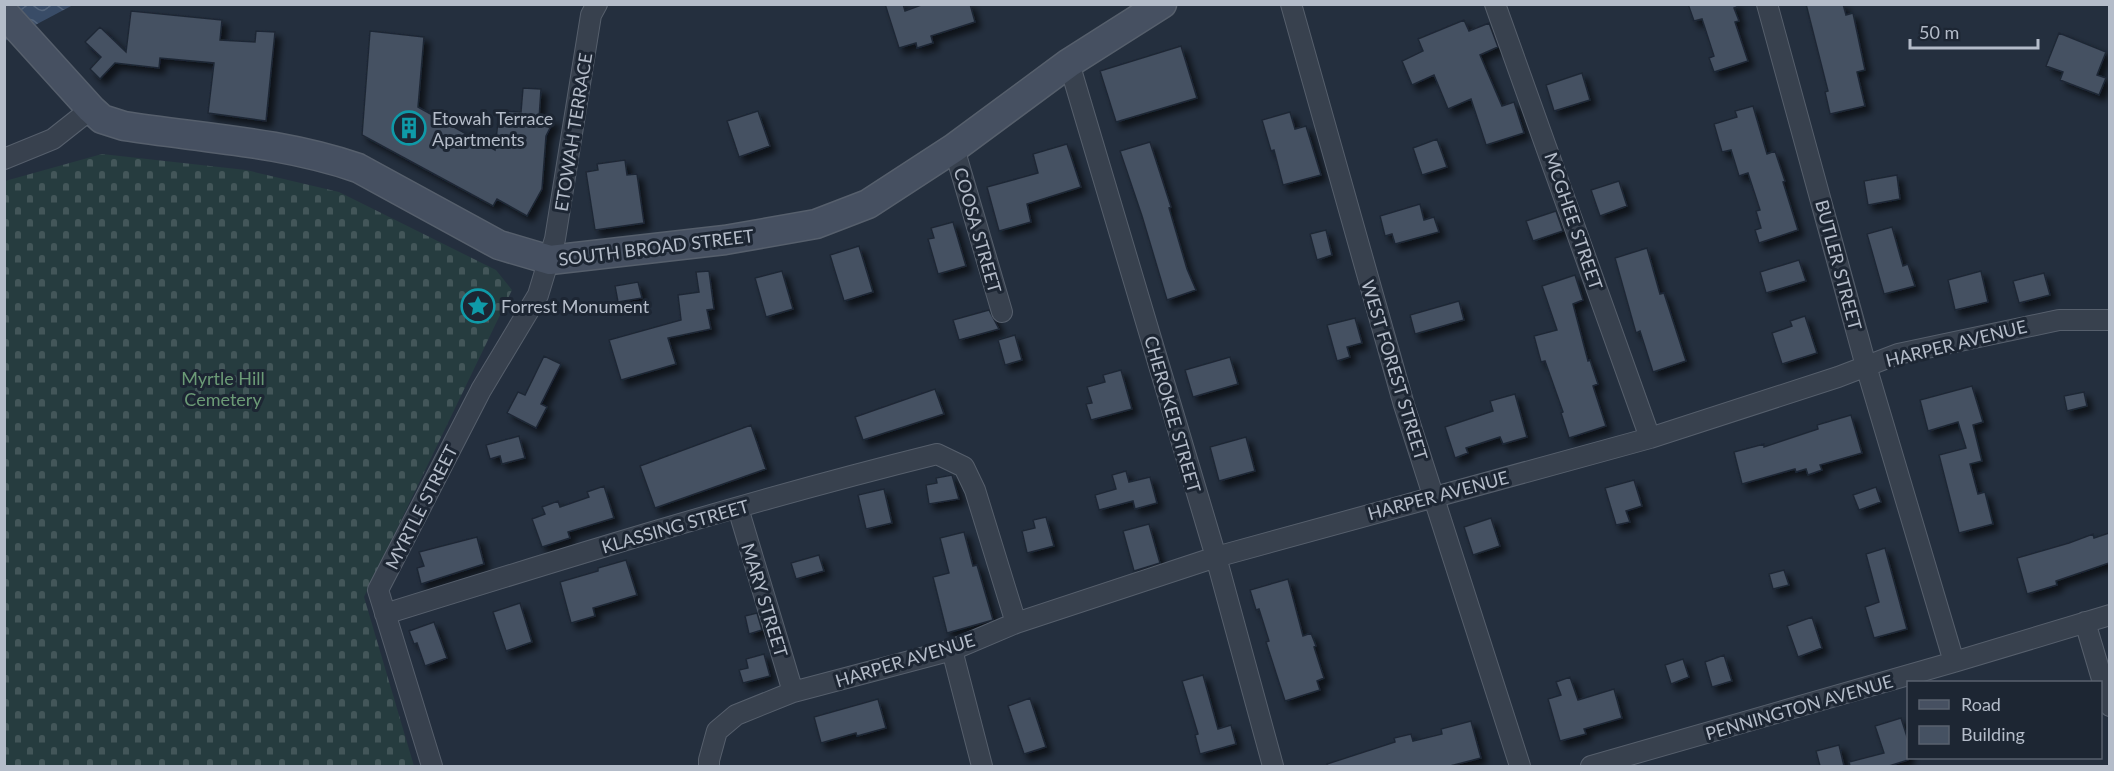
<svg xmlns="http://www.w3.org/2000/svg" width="2114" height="771" font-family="Lato,sans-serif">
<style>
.cemetery{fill:url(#cemetery-stones)}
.water{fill:url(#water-waves)}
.building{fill:#455162;stroke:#1f2835;stroke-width:1.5;filter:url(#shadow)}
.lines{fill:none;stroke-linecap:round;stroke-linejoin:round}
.minor-casing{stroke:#565f6c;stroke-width:22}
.secondary-casing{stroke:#565f6c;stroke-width:31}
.minor{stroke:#38414e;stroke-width:20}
.secondary{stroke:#465061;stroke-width:28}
.labels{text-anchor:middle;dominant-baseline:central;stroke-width:6;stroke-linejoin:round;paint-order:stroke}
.poi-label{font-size:18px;fill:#b4bcc9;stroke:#1d2633;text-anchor:start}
.street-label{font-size:18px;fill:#b4bcc9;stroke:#1d2633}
.park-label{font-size:18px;fill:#6b9a76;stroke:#1d2633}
</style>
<defs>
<pattern id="cemetery-stones" width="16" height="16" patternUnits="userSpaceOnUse" patternTransform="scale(1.5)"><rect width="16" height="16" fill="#263c3f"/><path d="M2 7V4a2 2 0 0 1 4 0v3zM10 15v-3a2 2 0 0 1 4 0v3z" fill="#435659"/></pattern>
<pattern id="water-waves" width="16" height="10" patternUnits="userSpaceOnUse" patternTransform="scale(1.5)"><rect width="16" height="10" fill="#394c67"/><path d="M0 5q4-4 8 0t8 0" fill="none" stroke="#53647b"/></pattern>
<filter id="shadow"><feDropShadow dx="5.5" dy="5.5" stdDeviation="3" flood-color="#0009"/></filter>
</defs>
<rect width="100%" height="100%" fill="#242f3e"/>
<path class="cemetery" d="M 102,154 L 246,170 L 339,192 L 496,270 L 512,290 L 364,597 L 414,766 L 5,766 L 5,181 Z"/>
<path class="water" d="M 5,5 L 73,5 L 5,41 Z"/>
<path class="building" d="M 885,4 L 903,4 L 905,11 L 924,4 L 970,4 L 975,22 L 931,36 L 933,43 L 917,48 L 916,43 L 899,48 Z
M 1688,4 L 1737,4 L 1737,7 L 1734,8 L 1739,21 L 1735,22 L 1748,61 L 1714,72 L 1709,58 L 1714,56 L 1702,19 L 1694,21 Z
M 1806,4 L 1843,4 L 1846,15 L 1853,13 L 1865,70 L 1857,72 L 1865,106 L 1830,114 L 1825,92 L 1828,91 Z
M 131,11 L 222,20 L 220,40 L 255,42 L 256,31 L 275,32 L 266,121 L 208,113 L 214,63 L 160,58 L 159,68 L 115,63 L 100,79 L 90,69 L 101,57 L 85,42 L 100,27 L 126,52 Z
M 1464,20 L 1469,31 L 1489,23 L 1498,47 L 1480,55 L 1502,106 L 1514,102 L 1524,133 L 1486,145 L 1471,99 L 1448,109 L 1434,75 L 1412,85 L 1402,61 L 1423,51 L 1418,39 Z
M 370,31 L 424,37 L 418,107 L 495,150 L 499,111 L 521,112 L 523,88 L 541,89 L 539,119 L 554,120 L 546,136 L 542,189 L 527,216 L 497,199 L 493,206 L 362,135 Z
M 2059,33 L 2106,52 L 2097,75 L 2106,78 L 2099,95 L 2060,80 L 2063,72 L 2046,66 Z
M 1181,46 L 1197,98 L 1116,122 L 1100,71 Z
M 1582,73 L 1590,100 L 1554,111 L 1546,85 Z
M 1753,106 L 1767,154 L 1775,151 L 1785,181 L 1783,182 L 1798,230 L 1759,243 L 1755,230 L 1761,228 L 1756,211 L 1760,210 L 1748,173 L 1739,176 L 1731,150 L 1722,152 L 1714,124 L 1737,117 L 1735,111 Z
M 758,111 L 770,146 L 739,157 L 727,121 Z
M 1290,112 L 1295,129 L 1306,126 L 1321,175 L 1283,185 L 1274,150 L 1271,151 L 1262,120 Z
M 1437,139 L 1447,167 L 1422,175 L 1413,148 Z
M 1150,142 L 1171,207 L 1169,208 L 1187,269 L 1196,290 L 1167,300 L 1142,216 L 1120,151 Z
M 1067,144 L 1081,187 L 1027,204 L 1031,222 L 999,231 L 987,187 L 1038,173 L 1033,154 Z
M 625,160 L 627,175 L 637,174 L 644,223 L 595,230 L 586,172 L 598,170 L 597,164 Z
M 1897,175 L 1900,199 L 1868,205 L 1864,181 Z
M 1619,181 L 1627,206 L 1600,216 L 1591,190 Z
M 1420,204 L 1424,220 L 1434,217 L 1439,232 L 1395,244 L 1392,234 L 1385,236 L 1380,216 Z
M 1556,211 L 1563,231 L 1533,241 L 1526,221 Z
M 953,222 L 966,266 L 938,274 L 928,239 L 934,238 L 931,228 Z
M 1892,227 L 1903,266 L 1908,264 L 1915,286 L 1884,294 L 1867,234 Z
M 1326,230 L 1332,255 L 1317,260 L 1310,234 Z
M 859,246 L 873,292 L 844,301 L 830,255 Z
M 1647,248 L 1660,294 L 1664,293 L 1686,361 L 1653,372 L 1640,331 L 1636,333 L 1615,258 Z
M 1799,260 L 1806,281 L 1766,293 L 1760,272 Z
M 709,271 L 714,309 L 707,310 L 711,329 L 668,338 L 676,364 L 621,380 L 609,340 L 681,320 L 678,295 L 699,292 L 696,272 Z
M 782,271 L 793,309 L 766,317 L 755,278 Z
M 1981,271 L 1988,302 L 1955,310 L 1948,280 Z
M 2044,273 L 2050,295 L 2019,303 L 2013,281 Z
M 1575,275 L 1583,300 L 1573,304 L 1588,361 L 1590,360 L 1598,384 L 1593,386 L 1606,426 L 1569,438 L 1561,413 L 1563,412 L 1545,361 L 1541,362 L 1534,336 L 1557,330 L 1542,286 Z
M 638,282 L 642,298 L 618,302 L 615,286 Z
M 1459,301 L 1464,320 L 1415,334 L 1410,315 Z
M 989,310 L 999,329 L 959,340 L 953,320 Z
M 1805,316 L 1817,353 L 1782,364 L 1772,333 L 1792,326 L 1790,321 Z
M 1355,318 L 1362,343 L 1347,347 L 1350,357 L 1337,361 L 1327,325 Z
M 1015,335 L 1022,360 L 1005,365 L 998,340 Z
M 544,356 L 561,364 L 541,404 L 547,407 L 536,428 L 507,413 L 518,392 L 525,395 Z
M 1230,357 L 1238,384 L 1193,397 L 1185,370 Z
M 1121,370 L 1132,409 L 1091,420 L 1086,404 L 1092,403 L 1087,387 L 1105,382 L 1103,375 Z
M 1972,386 L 1983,422 L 1973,425 L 1982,461 L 1970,464 L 1978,494 L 1985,492 L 1993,524 L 1959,533 L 1939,455 L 1966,448 L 1958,422 L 1928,431 L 1920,400 Z
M 935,389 L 944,414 L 863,440 L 855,417 Z
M 2084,392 L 2087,406 L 2067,411 L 2064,396 Z
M 1515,394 L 1527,437 L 1503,444 L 1500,437 L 1466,448 L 1468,453 L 1455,458 L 1445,427 L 1493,411 L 1490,401 Z
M 1851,415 L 1862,453 L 1820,465 L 1822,470 L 1808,475 L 1806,469 L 1796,472 L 1795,469 L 1742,484 L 1734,452 L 1764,444 L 1764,447 L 1818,429 L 1817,425 Z
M 751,425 L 766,469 L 655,508 L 640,466 Z
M 519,436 L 525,458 L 502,464 L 500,456 L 490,459 L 486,445 Z
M 1246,437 L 1255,471 L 1219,481 L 1210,447 Z
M 1126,471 L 1129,482 L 1150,477 L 1157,503 L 1135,509 L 1133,501 L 1099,510 L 1095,495 L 1116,489 L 1112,475 Z
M 952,475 L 959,499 L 929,504 L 926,485 L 937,483 L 936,478 Z
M 1634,480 L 1642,506 L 1626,511 L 1630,522 L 1616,525 L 1605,488 Z
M 604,486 L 614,518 L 568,532 L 570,538 L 542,547 L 532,519 L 545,514 L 542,507 L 558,501 L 560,507 L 589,497 L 587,492 Z
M 1876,487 L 1881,502 L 1859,510 L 1853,495 Z
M 884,489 L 892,523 L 866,529 L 858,495 Z
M 1046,517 L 1054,546 L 1027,553 L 1022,531 L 1035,528 L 1033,520 Z
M 1491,518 L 1500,546 L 1473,555 L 1464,527 Z
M 1149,524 L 1160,563 L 1134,571 L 1123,531 Z
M 964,532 L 973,566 L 977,565 L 993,620 L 947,633 L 933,577 L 949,573 L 940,538 Z
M 2109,533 L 2109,563 L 2056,581 L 2057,585 L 2027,594 L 2017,558 L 2069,543 L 2093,534 L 2094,538 Z
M 477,537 L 484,564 L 421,584 L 417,568 L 424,566 L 419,552 Z
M 1885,548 L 1907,629 L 1874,638 L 1865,607 L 1879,602 L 1866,554 Z
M 819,555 L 824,571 L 796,579 L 791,563 Z
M 626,560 L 637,595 L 593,608 L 595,616 L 571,623 L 560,582 L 598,571 L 598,568 Z
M 1784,570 L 1789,585 L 1773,589 L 1769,574 Z
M 1288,579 L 1303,636 L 1311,633 L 1316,646 L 1314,647 L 1324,678 L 1317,681 L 1320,690 L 1285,701 L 1266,642 L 1269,641 L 1259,609 L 1256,610 L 1250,590 Z
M 520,603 L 532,642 L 506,651 L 493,612 Z
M 757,613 L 762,630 L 749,634 L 745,616 Z
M 1812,617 L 1822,648 L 1798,657 L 1787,626 Z
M 434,622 L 447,658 L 425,666 L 417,643 L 414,644 L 409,631 Z
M 764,654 L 770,676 L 743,683 L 739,670 L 748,668 L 746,659 Z
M 1724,655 L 1732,681 L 1712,687 L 1705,662 Z
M 1683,659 L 1689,677 L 1671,684 L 1665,665 Z
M 1203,675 L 1218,729 L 1231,725 L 1236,744 L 1200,754 L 1195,735 L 1198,734 L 1182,681 Z
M 1570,677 L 1578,700 L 1614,689 L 1622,718 L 1584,729 L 1586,734 L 1560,741 L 1548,699 L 1561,695 L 1556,682 Z
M 1030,698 L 1046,747 L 1024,754 L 1008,706 Z
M 878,699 L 886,728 L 857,736 L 856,733 L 821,743 L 814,717 Z
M 1901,718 L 1908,740 L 1908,760 L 1889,766 L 1850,766 L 1849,762 L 1884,753 L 1875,726 Z
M 1471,721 L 1481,758 L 1450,766 L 1328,766 L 1327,764 L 1395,742 L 1394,738 L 1411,734 L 1413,741 L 1442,734 L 1441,729 Z
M 1839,745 L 1844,766 L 1820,766 L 1816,751 Z"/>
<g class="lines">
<g class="minor-casing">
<path id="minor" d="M 1291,4 L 1404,405 L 1520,766
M 1495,4 L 1650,438
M 1767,4 L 1866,366 L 1954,662
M 1069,63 L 1216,557 L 1273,766
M 954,148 L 1002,312
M 4,159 L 53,139 L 91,109
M 738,508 L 793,692
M 385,614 C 568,557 751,500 937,454 L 964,467 L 975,490 L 1016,623
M 2085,622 L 2110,706
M 952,650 L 982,766
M 432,766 L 378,590 L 481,390 L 538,295 L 555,239 L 591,15 L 597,4
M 709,766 L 709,760 L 717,731 L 736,715 L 793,692 L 952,650 L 1016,623 L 1216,557 L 1650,438 L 1838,377 L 1898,354 L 2059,320 L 2110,320
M 1591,766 L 1954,662 L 2110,615"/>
</g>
<g class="secondary-casing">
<path id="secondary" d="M 4,13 L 91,109 L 102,119 L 124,126 C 202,138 283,142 358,168 L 499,245 L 550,260 L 725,240 L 816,224 L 868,204 L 954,148 L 1069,63 L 1162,4"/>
</g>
<use href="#minor" class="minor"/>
<use href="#secondary" class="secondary"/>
</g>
<defs>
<g id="building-ring" transform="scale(1.725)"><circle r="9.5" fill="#1d2633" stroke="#0f9aa8" stroke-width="1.5"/><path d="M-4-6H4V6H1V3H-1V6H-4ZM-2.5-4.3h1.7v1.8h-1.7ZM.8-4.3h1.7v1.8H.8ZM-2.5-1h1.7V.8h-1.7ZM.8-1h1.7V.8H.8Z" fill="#0f9aa8"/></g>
<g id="sight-ring" transform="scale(1.725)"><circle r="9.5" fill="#1d2633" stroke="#0f9aa8" stroke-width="1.5"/><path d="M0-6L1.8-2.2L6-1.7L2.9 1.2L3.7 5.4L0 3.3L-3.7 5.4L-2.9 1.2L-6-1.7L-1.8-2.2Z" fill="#0f9aa8"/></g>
</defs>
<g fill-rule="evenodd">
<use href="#building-ring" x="409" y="128"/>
<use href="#sight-ring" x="478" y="306"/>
</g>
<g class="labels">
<g class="poi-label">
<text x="432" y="118">Etowah Terrace<tspan x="432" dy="21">Apartments</tspan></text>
<text x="501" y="306">Forrest Monument</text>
</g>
<g class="street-label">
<text transform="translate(573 132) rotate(-81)">ETOWAH TERRACE</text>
<text transform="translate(1574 221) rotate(71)">MCGHEE STREET</text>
<text transform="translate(978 230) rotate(74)">COOSA STREET</text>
<text transform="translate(656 247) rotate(-7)">SOUTH BROAD STREET</text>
<text transform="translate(1839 265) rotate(75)">BUTLER STREET</text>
<text transform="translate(1956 343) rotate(-14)">HARPER AVENUE</text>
<text transform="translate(1395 370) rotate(73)">WEST FOREST STREET</text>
<text transform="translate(1173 414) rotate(74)">CHEROKEE STREET</text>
<text transform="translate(1438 495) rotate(-15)">HARPER AVENUE</text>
<text transform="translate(421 507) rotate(-63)">MYRTLE STREET</text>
<text transform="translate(675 526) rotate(-16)">KLASSING STREET</text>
<text transform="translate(765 600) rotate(73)">MARY STREET</text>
<text transform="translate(905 660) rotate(-17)">HARPER AVENUE</text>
<text transform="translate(1799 707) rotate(-16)">PENNINGTON AVENUE</text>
</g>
<g class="park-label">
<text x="223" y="378">Myrtle Hill<tspan x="223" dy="21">Cemetery</tspan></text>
</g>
</g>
<rect width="2114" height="771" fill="none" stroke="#b4bcc9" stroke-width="12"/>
<rect x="1907" y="681" width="195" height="78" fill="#1d2633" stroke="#59626f" stroke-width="1.5"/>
<rect x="1919" y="700" width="30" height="9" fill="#465061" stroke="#59626f" stroke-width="1.5"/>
<text x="1961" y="711" font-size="18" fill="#b4bcc9">Road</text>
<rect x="1919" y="726" width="30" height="18" fill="#455162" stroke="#59626f" stroke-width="1.5"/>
<text x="1961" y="741" font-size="18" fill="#b4bcc9">Building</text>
<path d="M1910 39v9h128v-9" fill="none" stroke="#b4bcc9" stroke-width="3"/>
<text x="1919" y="39" font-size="18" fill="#b4bcc9" stroke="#1d2633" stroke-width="4.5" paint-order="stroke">50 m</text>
</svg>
